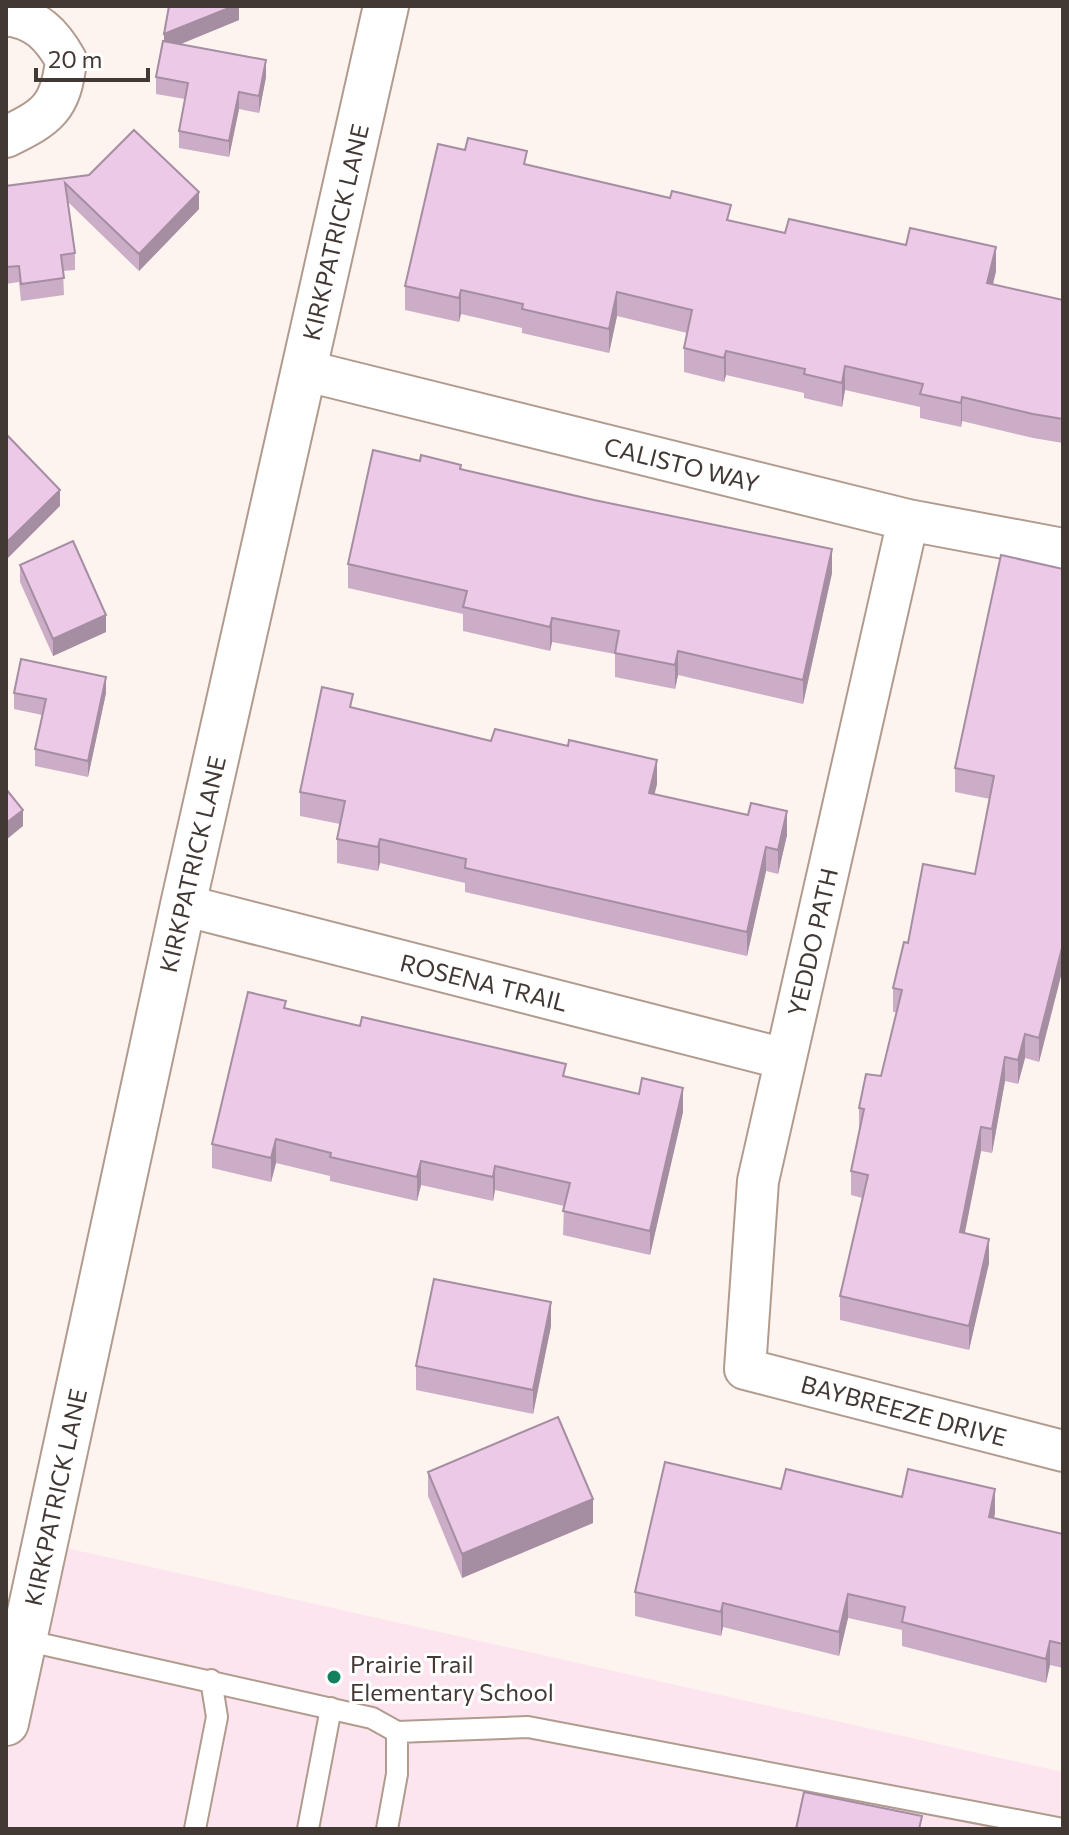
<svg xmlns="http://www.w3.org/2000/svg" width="1069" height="1835" font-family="Commissioner,sans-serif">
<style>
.education{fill:#fde5f0}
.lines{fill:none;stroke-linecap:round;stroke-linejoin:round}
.service-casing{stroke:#b19b8f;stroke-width:24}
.minor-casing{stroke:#b19b8f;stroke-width:44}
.tertiary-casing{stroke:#b19b8f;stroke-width:48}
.service{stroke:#fff;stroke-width:20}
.minor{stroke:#fff;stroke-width:40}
.tertiary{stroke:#fff;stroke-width:44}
.wall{fill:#cbadc7}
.shaded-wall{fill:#a58da2}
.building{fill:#ecc9e7;stroke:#a58da2;stroke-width:2}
.poi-dot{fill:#12805d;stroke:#fff;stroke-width:3}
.labels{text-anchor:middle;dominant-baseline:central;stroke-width:6;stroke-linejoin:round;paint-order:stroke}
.street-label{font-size:24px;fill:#423834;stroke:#fff}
.poi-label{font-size:24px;fill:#423834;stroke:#fff;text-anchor:start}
</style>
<rect width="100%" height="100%" fill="#fef4ef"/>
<path class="education" d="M 53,1545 L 1063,1772 L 1063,1829 L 6,1829 L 6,1759 Z"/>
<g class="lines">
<g class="service-casing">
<path id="service" d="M 24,1640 L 372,1718 L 397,1732 L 397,1774 L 387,1829
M 397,1732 L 528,1727 L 1063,1829
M 195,1829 L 217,1717 L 211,1680
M 308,1829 L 331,1708"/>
</g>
<g class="minor-casing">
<path id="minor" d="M 6,15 C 36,18 52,35 66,60 C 61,108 47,117 6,137
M 303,370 L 908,520 L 1063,549
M 908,520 L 758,1181 L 745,1369 L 1063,1451
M 183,905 L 785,1059"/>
</g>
<g class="tertiary-casing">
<path id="tertiary" d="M 6,1723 L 183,905 L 386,6"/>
</g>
<use href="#service" class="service"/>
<use href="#minor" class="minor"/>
<use href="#tertiary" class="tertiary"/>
</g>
<path class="wall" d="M 239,6 L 239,20 L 180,44 L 266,77 L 259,113 L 239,109 L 229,157 L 179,148 L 179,131 L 185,99 L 156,94 L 156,77 L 164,41 Z
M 465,150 L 527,165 L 731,221 L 785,233 L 996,271 L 993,285 L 1063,300 L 1063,443 L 1033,438 L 962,421 L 961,427 L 920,418 L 920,407 L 845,390 L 842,407 L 804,398 L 804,393 L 726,375 L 724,382 L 684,372 L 684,348 L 687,333 L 617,316 L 609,353 L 522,333 L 522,328 L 461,314 L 459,322 L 405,310 L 405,286 Z
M 89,175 L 199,209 L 139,271 L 68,202 L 75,253 L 75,270 L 63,271 L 64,295 L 21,301 L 19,282 L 6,284 L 6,186 Z
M 420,461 L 461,469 L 832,573 L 803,704 L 678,675 L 675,689 L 615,677 L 615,654 L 552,642 L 550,651 L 463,631 L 463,614 L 348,588 L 348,564 Z
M 20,565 L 106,632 L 53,656 L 20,582 Z
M 1063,569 L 1063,968 L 1039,1062 L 1025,1058 L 1018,1084 L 1005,1081 L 992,1153 L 981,1151 L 965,1233 L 989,1263 L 969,1350 L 840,1320 L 840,1296 L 862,1198 L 851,1195 L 851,1171 L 859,1132 L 859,1108 L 881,1076 L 896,1012 L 893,1012 L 893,988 L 908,943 L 975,874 L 990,799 L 955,792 L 955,768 Z
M 14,693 L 106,693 L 88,777 L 35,766 L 35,749 L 42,715 L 14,709 Z
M 353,708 L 657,784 L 654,794 L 787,835 L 778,874 L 766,871 L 747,956 L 465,892 L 465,883 L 380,863 L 378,871 L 337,863 L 337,839 L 340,824 L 300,816 L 300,792 Z
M 286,1008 L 566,1076 L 683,1112 L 650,1255 L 563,1235 L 564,1206 L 495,1190 L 493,1201 L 421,1185 L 417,1201 L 330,1181 L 330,1176 L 276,1163 L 271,1182 L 212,1168 L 212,1144 Z
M 551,1326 L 533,1414 L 416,1390 L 416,1366 Z
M 428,1472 L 593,1523 L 462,1578 L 428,1496 Z
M 781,1489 L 902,1497 L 995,1513 L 994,1518 L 1063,1534 L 1063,1668 L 1050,1665 L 1046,1683 L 902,1646 L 902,1630 L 848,1618 L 839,1656 L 723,1627 L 721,1636 L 635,1616 L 635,1592 Z"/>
<path class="shaded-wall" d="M 234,6 L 239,6 L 239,20 L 164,51 L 164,34 Z
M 266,60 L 266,77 L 259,113 L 259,96 Z
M 239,92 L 239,109 L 229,157 L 229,141 Z
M 199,192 L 199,209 L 139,271 L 139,254 Z
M 996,247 L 996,271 L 987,307 L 987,283 Z
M 461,290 L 461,314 L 459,322 L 459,298 Z
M 617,292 L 617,316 L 609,353 L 609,329 Z
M 726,351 L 726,375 L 724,382 L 724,358 Z
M 845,366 L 845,390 L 842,407 L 842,383 Z
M 962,397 L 962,421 L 961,427 L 961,403 Z
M 60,490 L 60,506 L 6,560 L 6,543 Z
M 832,549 L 832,573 L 803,704 L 803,680 Z
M 106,615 L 106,632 L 53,656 L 53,639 Z
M 552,618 L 552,642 L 550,651 L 550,627 Z
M 678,651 L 678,675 L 675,689 L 675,665 Z
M 106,677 L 106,693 L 88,777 L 88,761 Z
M 657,760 L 657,784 L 649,817 L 649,793 Z
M 23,810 L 23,826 L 6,840 L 6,823 Z
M 787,811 L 787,835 L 778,874 L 778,850 Z
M 380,839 L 380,863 L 378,871 L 378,847 Z
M 766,847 L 766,871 L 747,956 L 747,932 Z
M 1063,944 L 1063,968 L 1039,1062 L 1039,1038 Z
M 1025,1034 L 1025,1058 L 1018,1084 L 1018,1060 Z
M 1005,1057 L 1005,1081 L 992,1153 L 992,1129 Z
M 683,1088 L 683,1112 L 650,1255 L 650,1231 Z
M 981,1127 L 981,1151 L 960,1256 L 960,1232 Z
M 276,1139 L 276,1163 L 271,1182 L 271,1158 Z
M 421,1161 L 421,1185 L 417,1201 L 417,1177 Z
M 495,1166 L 495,1190 L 493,1201 L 493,1177 Z
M 989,1239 L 989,1263 L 969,1350 L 969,1326 Z
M 551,1302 L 551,1326 L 533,1414 L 533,1390 Z
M 995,1489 L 995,1513 L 989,1541 L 989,1517 Z
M 593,1499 L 593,1523 L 462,1578 L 462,1554 Z
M 848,1594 L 848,1618 L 839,1656 L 839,1632 Z
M 723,1603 L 723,1627 L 721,1636 L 721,1612 Z
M 1050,1641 L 1050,1665 L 1046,1683 L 1046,1659 Z"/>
<path class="building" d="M 169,6 L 234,6 L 164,34 Z
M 163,41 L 266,60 L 259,96 L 239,92 L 229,141 L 179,131 L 188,83 L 156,77 Z
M 134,130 L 199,192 L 139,254 L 65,183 L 75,253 L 61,255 L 64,278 L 21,284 L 19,266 L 6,267 L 6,186 L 89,175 Z
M 468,138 L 527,151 L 524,164 L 670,198 L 672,191 L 731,205 L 727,220 L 785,233 L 789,219 L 906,245 L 910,228 L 996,247 L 987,283 L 1063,300 L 1063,419 L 1033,414 L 962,397 L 961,403 L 920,394 L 923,384 L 845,366 L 842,383 L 804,374 L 805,369 L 726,351 L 724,358 L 684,348 L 692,310 L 617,292 L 609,329 L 522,309 L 523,304 L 461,290 L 459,298 L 405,286 L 438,144 L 465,150 Z
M 6,434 L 60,490 L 6,543 Z
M 373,450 L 420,461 L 421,455 L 461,465 L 460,469 L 594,500 L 832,549 L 803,680 L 678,651 L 675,665 L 615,653 L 619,631 L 552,618 L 550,627 L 463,607 L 467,591 L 348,564 Z
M 73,541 L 106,615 L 53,639 L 20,565 Z
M 1001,555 L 1063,569 L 1063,944 L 1039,1038 L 1025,1034 L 1018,1060 L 1005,1057 L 992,1129 L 981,1127 L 960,1232 L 989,1239 L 969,1326 L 840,1296 L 868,1175 L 851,1171 L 864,1109 L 859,1108 L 866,1074 L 881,1076 L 902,990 L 893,988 L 904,942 L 908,943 L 923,864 L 975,874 L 994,776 L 955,768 Z
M 21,659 L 106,677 L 88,761 L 35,749 L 46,699 L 14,693 Z
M 322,687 L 353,694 L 350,707 L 491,741 L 495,729 L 568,746 L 569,740 L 657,760 L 649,793 L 748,815 L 751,803 L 787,811 L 778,850 L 766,847 L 747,932 L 465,868 L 466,859 L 380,839 L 378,847 L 337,839 L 345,801 L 300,792 Z
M 6,789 L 23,810 L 6,823 Z
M 248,992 L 286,1001 L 284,1008 L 360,1026 L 362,1017 L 566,1064 L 563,1076 L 639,1094 L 642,1078 L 683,1088 L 650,1231 L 563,1211 L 570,1183 L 495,1166 L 493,1177 L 421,1161 L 417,1177 L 330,1157 L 331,1153 L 276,1139 L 271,1158 L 212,1144 Z
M 434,1279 L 551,1302 L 533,1390 L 416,1366 Z
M 558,1417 L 593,1499 L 462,1554 L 428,1472 Z
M 665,1462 L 781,1489 L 786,1469 L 902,1497 L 908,1469 L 995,1489 L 989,1517 L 1063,1534 L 1063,1644 L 1050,1641 L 1046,1659 L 902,1622 L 905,1607 L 848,1594 L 839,1632 L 723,1603 L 721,1612 L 635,1592 Z
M 804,1792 L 922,1816 L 919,1829 L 796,1829 Z"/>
<circle class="poi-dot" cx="334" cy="1677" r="8"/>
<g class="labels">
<g class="street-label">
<text transform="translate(335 232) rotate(-77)">KIRKPATRICK LANE</text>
<text transform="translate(682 464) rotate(14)">CALISTO WAY</text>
<text transform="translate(192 864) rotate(-77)">KIRKPATRICK LANE</text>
<text transform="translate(812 942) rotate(-77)">YEDDO PATH</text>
<text transform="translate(484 982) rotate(14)">ROSENA TRAIL</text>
<text transform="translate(904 1410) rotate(15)">BAYBREEZE DRIVE</text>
<text transform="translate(55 1497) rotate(-78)">KIRKPATRICK LANE</text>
</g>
<g class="poi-label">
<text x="350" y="1663">Prairie Trail<tspan x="350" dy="28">Elementary School</tspan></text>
</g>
</g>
<rect width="1069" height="1835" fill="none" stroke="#423834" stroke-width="16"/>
<path d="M36 68v12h112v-12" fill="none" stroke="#423834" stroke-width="4"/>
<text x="48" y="68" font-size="24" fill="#423834" stroke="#ffffff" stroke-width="6" paint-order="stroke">20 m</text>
</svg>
